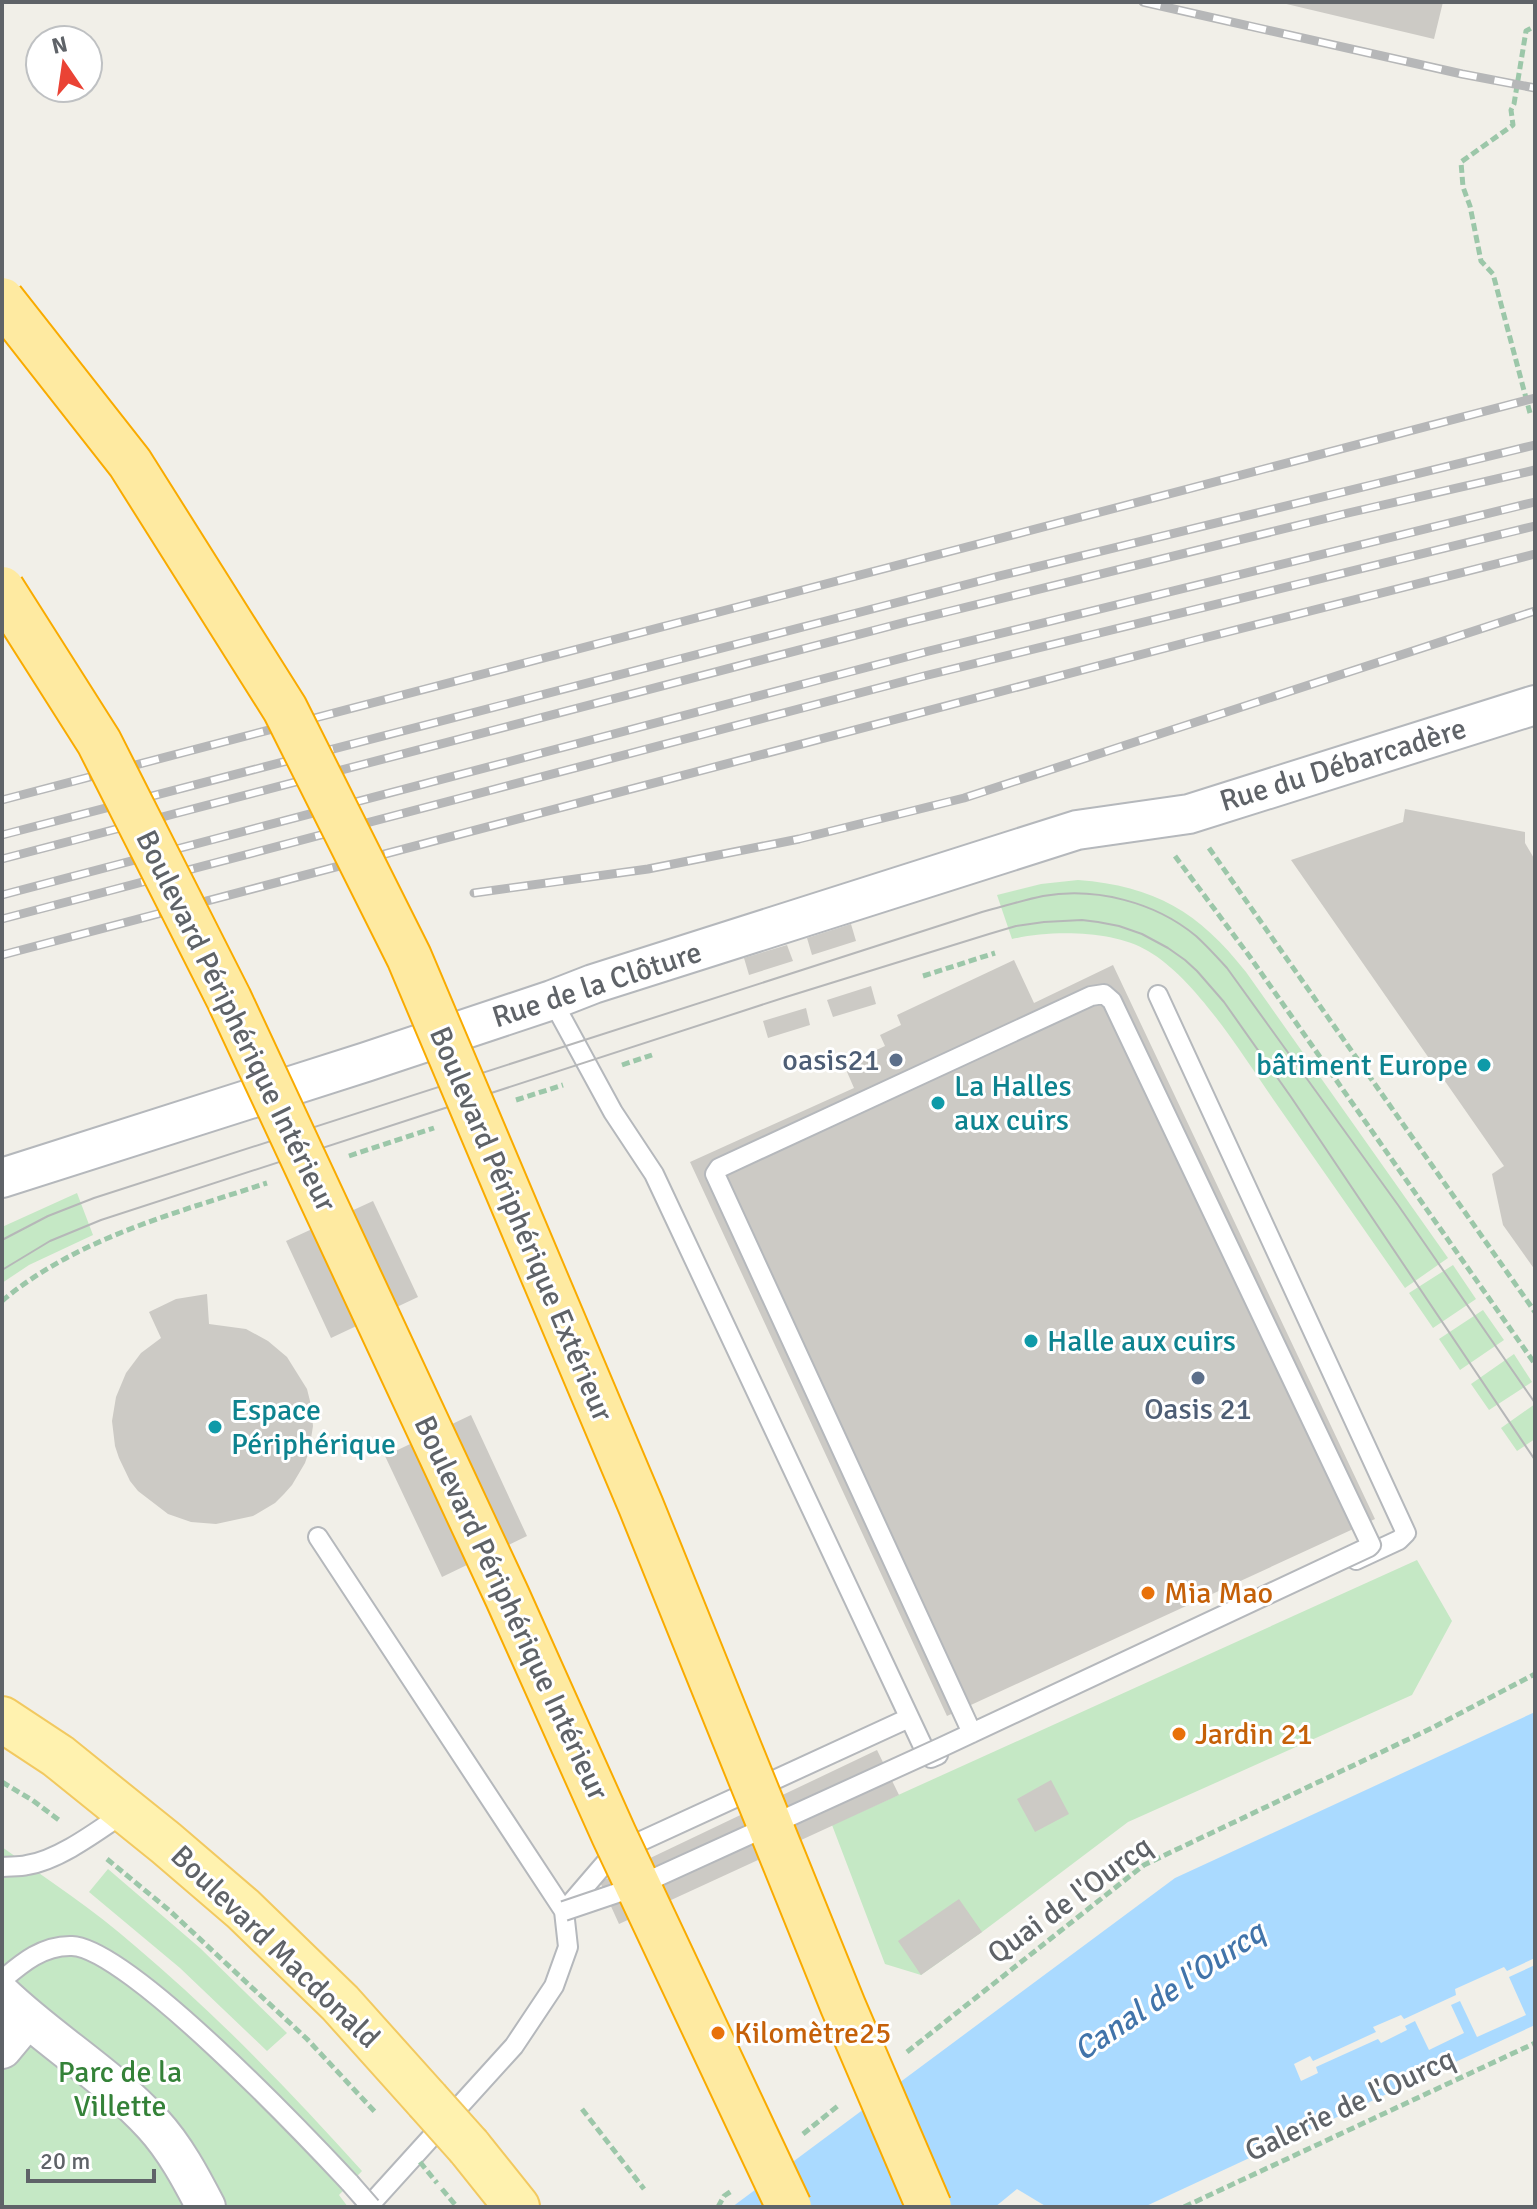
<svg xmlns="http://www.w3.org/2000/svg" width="1537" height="2209" font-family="Signika,sans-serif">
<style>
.green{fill:#c5e8c5}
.water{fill:#aadaff}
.pier{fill:#f1efe8}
.building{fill:#cccac5}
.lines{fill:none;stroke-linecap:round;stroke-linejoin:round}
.service-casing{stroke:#b5b8bc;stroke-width:22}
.minor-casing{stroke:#b5b8bc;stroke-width:42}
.primary-casing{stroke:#f2c960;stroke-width:48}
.path{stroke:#9cc7a9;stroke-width:5;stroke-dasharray:8 4;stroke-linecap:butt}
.service{stroke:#fff;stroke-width:18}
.minor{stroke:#fff;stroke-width:38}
.primary{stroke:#fff2af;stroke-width:44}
.tram{stroke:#b6b7b8;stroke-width:2}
.rail-casing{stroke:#b6b7b8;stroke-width:9}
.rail{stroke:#fff;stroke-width:6;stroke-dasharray:18;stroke-linecap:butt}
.service-bridge-casing{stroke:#b5b8bc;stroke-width:22;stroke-linecap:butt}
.primary-bridge-casing{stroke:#f2c960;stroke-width:48;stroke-linecap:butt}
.trunk-bridge-casing{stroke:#f9ab00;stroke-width:48;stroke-linecap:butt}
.path-bridge{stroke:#9cc7a9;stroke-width:5;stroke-dasharray:8 4;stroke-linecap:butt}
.service-bridge{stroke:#fff;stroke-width:18}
.primary-bridge{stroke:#fff2af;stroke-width:44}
.trunk-bridge{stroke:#feeaa1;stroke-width:44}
.service-dot{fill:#5c6f8a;stroke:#fff;stroke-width:3}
.culture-dot{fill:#0f9aa8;stroke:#fff;stroke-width:3}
.food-dot{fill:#e8710a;stroke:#fff;stroke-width:3}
.labels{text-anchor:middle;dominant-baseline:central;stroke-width:6;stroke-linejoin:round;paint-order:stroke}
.street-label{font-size:30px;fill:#5f6368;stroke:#fff}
.service-label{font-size:30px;fill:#4e5e75;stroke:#fff;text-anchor:end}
.culture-label{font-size:30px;fill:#0d838f;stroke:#fff;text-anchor:start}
.food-label{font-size:30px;fill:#c56008;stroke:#fff;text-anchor:start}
.park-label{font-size:30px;fill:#348238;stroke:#fff}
.water-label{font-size:32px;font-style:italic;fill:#4174aa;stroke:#fff}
</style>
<rect width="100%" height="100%" fill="#f1efe8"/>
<path class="green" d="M 1078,880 C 1155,886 1199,912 1246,972 L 1448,1258 L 1405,1288 C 1361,1225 1317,1162 1273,1099 C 1242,1054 1195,978 1148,951 C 1113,930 1051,930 1012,939 L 997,895 L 1041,884 Z
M 77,1193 L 93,1235 L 29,1265 L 2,1283 L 2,1227 Z
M 1453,1265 L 1476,1299 L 1433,1328 L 1409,1293 Z
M 1483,1310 L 1504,1340 L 1460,1370 L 1439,1339 Z
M 1514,1354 L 1532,1382 L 1489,1410 L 1471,1384 Z
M 1535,1404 L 1535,1439 L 1517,1451 L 1501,1428 Z
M 1417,1560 L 1452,1621 L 1412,1695 L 1128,1822 L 982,1932 L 921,1975 L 885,1964 L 832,1825 Z
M 2,1847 C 47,1879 94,1910 135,1946 C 217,2015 290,2091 362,2171 L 339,2195 L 348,2207 L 2,2207 Z
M 108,1869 L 200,1948 L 287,2033 L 267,2051 L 180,1968 L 89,1892 Z"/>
<path class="water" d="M 1535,1712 L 1535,2025 L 1144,2207 L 1047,2207 L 1017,2189 L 995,2207 L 732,2207 L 1175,1878 Z"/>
<path class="pier" d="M 1535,1958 L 1535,1965 L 1509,1977 L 1526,2015 L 1477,2037 L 1460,2001 L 1451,2005 L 1464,2033 L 1429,2050 L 1415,2021 L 1405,2026 L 1407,2030 L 1381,2043 L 1378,2039 L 1316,2067 L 1318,2073 L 1301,2081 L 1294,2064 L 1310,2056 L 1313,2061 L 1376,2032 L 1373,2027 L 1401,2015 L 1404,2019 L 1456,1995 L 1455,1989 L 1504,1967 L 1507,1971 Z"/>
<path class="building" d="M 1278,2 L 1443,2 L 1434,39 Z
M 1405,809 L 1525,832 L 1525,843 L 1535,860 L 1535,1270 L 1503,1225 L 1492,1174 L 1504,1166 L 1291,860 L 1403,822 Z
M 851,924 L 856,941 L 812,955 L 807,938 Z
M 787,945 L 793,961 L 749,975 L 744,958 Z
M 1014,960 L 1034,1003 L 1113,965 L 1375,1519 L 947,1716 L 690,1162 L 854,1088 L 844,1065 L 885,1046 L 880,1035 L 901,1025 L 897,1015 Z
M 871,986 L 876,1004 L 833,1017 L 827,1000 Z
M 806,1008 L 810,1025 L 768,1038 L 763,1021 Z
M 373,1201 L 418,1297 L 331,1338 L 286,1241 Z
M 207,1294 L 209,1324 L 246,1329 L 268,1341 L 287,1357 L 307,1389 L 310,1401 L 313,1426 L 309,1451 L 305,1463 L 292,1485 L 284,1494 L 275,1503 L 253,1516 L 216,1524 L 191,1522 L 168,1514 L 138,1491 L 130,1481 L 119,1458 L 115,1446 L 112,1421 L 116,1397 L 126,1373 L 141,1353 L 161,1338 L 149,1312 L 176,1299 Z
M 471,1415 L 527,1536 L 442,1577 L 385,1456 Z
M 877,1750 L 899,1795 L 619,1924 L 600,1882 Z
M 1051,1780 L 1069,1814 L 1035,1832 L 1017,1799 Z
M 959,1899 L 982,1932 L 921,1975 L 898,1941 Z"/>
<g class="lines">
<g class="service-casing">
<path id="service" d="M 1158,995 L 1406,1533 L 1399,1540 L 1356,1560
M 552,1000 L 613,1112 L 654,1174 L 927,1755 L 931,1758 L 938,1755
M 318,1537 L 564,1911
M 2,1867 C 10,1866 19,1867 27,1865 C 60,1860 100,1829 127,1811
M 2,1980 C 22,1963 43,1945 72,1946 C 128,1948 306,2136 350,2183
M 368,2207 L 514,2046 L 554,1986 L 568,1947 L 564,1911 L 613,1854 L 909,1718"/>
</g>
<g class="minor-casing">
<path id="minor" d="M 2,1178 L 366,1062 L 552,1000 L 593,984 L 1077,830 L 1189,814 L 1535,705
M 2,1995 C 50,2041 108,2075 153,2124 C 175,2148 191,2178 206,2207
M 2,2049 L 27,2019"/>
</g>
<g class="primary-casing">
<path id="primary" d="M 2,1719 L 58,1756 L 166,1843 L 243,1909 L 340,2003 L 427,2100
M 469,2147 L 517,2207"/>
</g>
<path class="path" d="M 1530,413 L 1493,274 L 1481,261 L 1470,206 L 1463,187 L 1461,162 L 1513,125 L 1511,110 L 1514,104 L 1526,31 L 1535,26
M 1209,848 L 1535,1312
M 1175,856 L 1250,957 L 1535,1364
M 923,976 L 995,953
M 622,1065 L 652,1055
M 516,1100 L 563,1085
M 349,1156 L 434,1128
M 2,1301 C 77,1238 176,1213 267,1183
M 2,1782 L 32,1800 L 59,1820
M 107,1859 L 170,1911 L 307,2039 L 376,2113
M 907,2052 L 1144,1865 L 1432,1728 L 1535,1674
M 582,2109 L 644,2189
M 803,2134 L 839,2105
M 442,2189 L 457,2207
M 718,2207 L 724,2196 L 733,2190
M 1184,2207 L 1535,2043"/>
<use href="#service" class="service"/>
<use href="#minor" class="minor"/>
<use href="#primary" class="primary"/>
<path class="tram" d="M 2,1240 L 48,1216 L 94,1198 L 982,912 C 1002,907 1023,900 1043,896 C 1096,887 1155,902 1196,936 C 1207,946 1217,957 1227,968 L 1398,1205 L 1535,1403
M 2,1270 L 50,1241 L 101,1220 L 786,997 L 989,934 L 1016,926 L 1044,922 L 1082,920 L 1098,922 L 1119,926 L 1142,934 L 1168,948 L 1185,960 L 1197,971 L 1224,1002 L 1291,1097 L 1535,1460"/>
<g class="rail-casing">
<path id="rail" d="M 1143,2 L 1462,74 L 1535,88
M 2,800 L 1535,398
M 2,835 L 999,576 L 1535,445
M 2,859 L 906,622 L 1348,513 L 1535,470
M 474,893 L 648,869 L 799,839 L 964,798 L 1535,611
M 2,895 L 929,651 L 1535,502
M 2,919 L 924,676 L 1535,526
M 2,955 L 1196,640 L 1535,554"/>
</g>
<use href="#rail" class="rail"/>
<g class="service-bridge-casing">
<path id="service-bridge" d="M 564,1911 L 635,1887 L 942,1747 L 1369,1547 L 1371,1545 L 1112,1001 L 1104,994 L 1091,996 L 719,1168 L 715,1174 L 972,1733
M 350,2183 L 371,2207"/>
</g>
<g class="primary-bridge-casing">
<path id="primary-bridge" d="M 427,2100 L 469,2147"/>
</g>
<g class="trunk-bridge-casing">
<path id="trunk-bridge" d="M 2,300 L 130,463 L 285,709 L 409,957 L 641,1506 L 843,2006 L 929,2207
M 2,589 L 99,742 L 229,999 L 507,1596 L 614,1835 L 789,2207"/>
</g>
<path class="path-bridge" d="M 420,2162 L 437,2183"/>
<use href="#service-bridge" class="service-bridge"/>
<use href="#primary-bridge" class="primary-bridge"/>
<use href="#trunk-bridge" class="trunk-bridge"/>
</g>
<g class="service-dot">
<circle cx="896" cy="1060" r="8"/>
<circle cx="1198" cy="1378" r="8"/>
</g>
<g class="culture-dot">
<circle cx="1484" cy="1065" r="8"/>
<circle cx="938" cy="1103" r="8"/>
<circle cx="1031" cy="1341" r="8"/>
<circle cx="215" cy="1427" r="8"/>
</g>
<g class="food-dot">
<circle cx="1148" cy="1593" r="8"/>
<circle cx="1179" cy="1734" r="8"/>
<circle cx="718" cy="2033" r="8"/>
</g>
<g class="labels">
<g class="street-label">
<text transform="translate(1343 765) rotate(-17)">Rue du Débarcadère</text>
<text transform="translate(597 985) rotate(-18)">Rue de la Clôture</text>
<text transform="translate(236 1021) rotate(64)">Boulevard Périphérique Intérieur</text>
<text transform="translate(521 1224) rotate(67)">Boulevard Périphérique Extérieur</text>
<text transform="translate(511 1608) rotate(65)">Boulevard Périphérique Intérieur</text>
<text transform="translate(1070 1900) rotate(-36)">Quai de l'Ourcq</text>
<text transform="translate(275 1947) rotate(44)">Boulevard Macdonald</text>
<text transform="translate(1350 2105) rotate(-25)">Galerie de l'Ourcq</text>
</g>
<g class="service-label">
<text x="880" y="1060">oasis21</text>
<text x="1198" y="1409" text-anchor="middle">Oasis 21</text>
</g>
<g class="culture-label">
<text x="1468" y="1065" text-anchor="end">bâtiment Europe</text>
<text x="954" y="1086">La Halles<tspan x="954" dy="34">aux cuirs</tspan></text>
<text x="1047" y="1341">Halle aux cuirs</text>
<text x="231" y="1410">Espace<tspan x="231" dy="34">Périphérique</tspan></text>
</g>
<g class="food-label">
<text x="1164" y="1593">Mia Mao</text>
<text x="1195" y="1734">Jardin 21</text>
<text x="734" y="2033">Kilomètre25</text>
</g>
<g class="park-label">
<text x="120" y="2072">Parc de la<tspan x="120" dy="34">Villette</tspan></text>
</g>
<g class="water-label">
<text transform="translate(1169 1991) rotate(-34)">Canal de l'Ourcq</text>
</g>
</g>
<rect width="1537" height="2209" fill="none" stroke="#5f6368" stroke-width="8"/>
<g transform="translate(64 64) rotate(347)"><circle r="38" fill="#ffffff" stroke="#bfc1c3" stroke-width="2"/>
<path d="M0-6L14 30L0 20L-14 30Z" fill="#ea4335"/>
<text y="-12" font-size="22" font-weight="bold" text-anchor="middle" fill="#5f6368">N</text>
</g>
<path d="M28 2169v12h126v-12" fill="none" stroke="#5f6368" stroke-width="4"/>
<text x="40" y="2169" font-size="24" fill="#5f6368" stroke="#ffffff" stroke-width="6" paint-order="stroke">20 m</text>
</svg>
